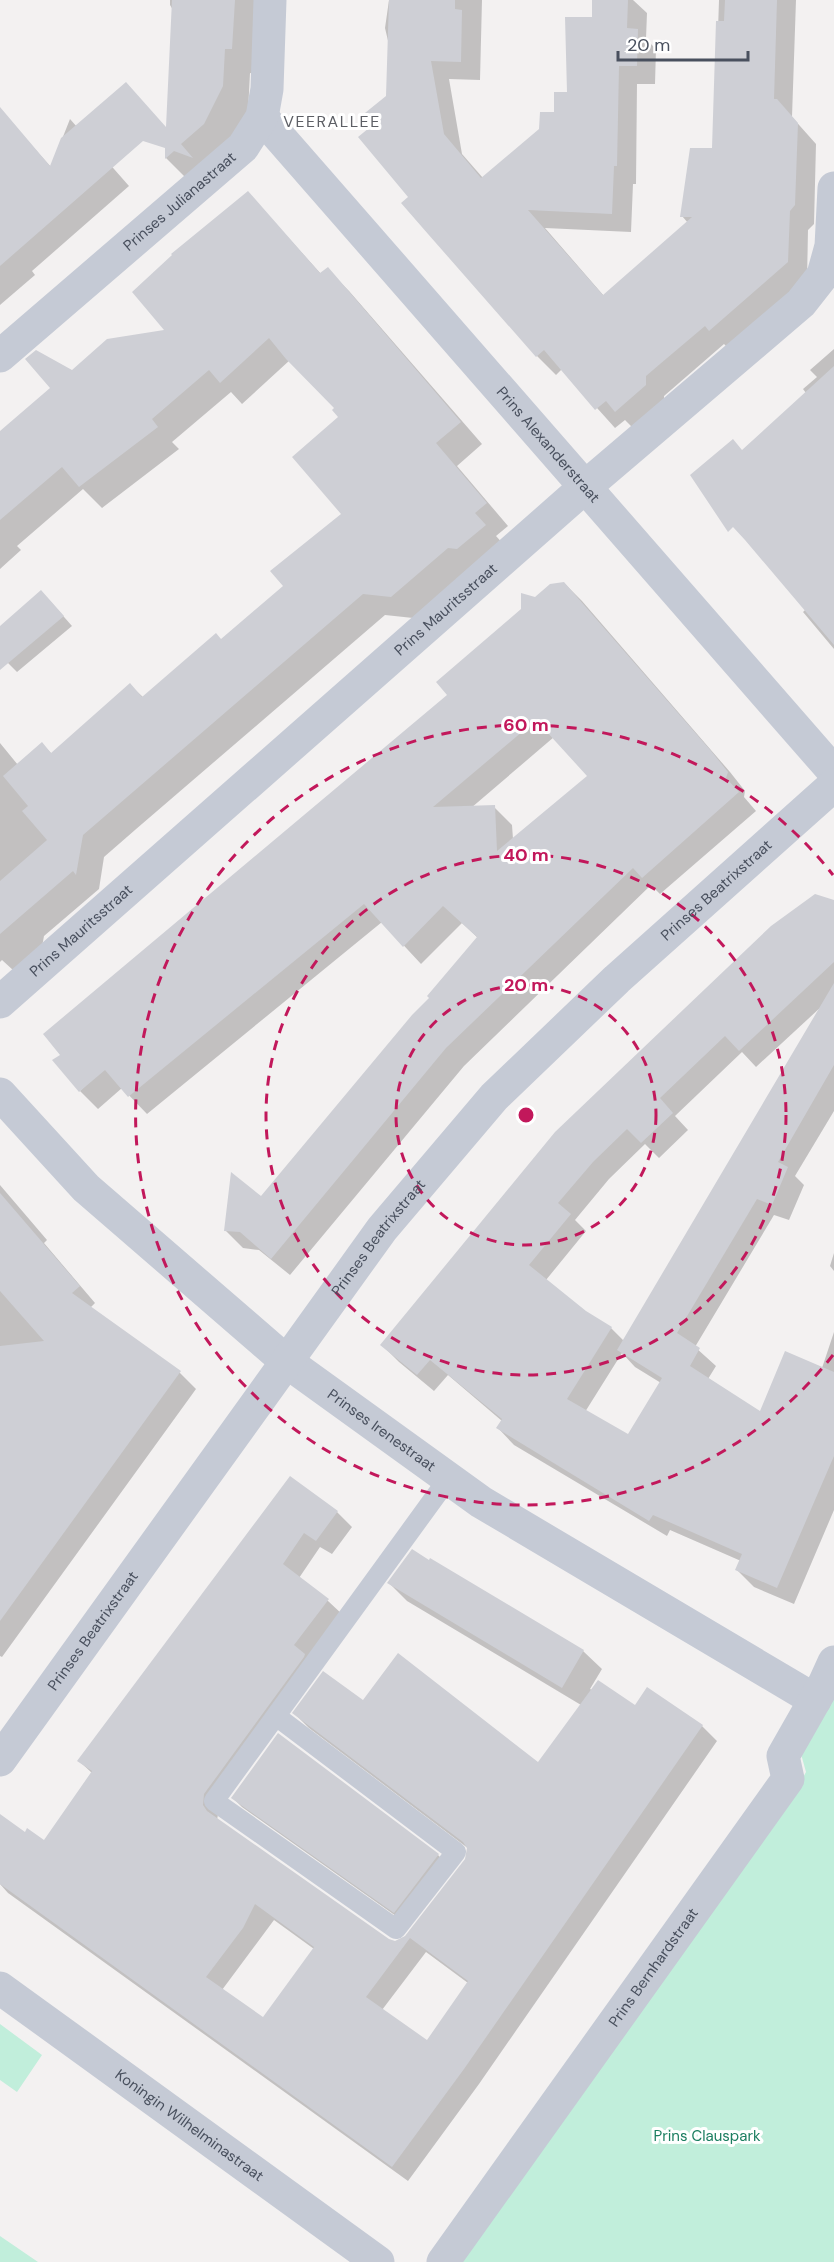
<svg xmlns="http://www.w3.org/2000/svg" width="834" height="2262" font-family="'DM Sans',sans-serif">
<style>
.green{fill:#c1eedb}
.shadow{fill:#0003;fill-rule:evenodd}
.building{fill:#cecfd5;fill-rule:evenodd}
.lines{fill:none;stroke-linecap:round;stroke-linejoin:round}
.lane{stroke:#c5cad5;stroke-width:20}
.street{stroke:#c5cad5;stroke-width:33}
.ring{fill:none;stroke:#c2185b;stroke-width:3;stroke-dasharray:10 8}
.labels{text-anchor:middle;dominant-baseline:central;stroke-width:6;stroke-linejoin:round;paint-order:stroke}
.street-label{font-size:15px;fill:#49505e;stroke:#fff}
.park-label{font-size:15px;fill:#1b7e60;stroke:#fff}
.neighbourhood-label{font-size:16px;letter-spacing:1.5px;fill:#5d5f65;stroke:#fff}
.centre{fill:#c2185b;stroke:#fff;stroke-width:3}
.ring-label{font-size:18px;text-anchor:middle;font-weight:bold;fill:#c2185b;stroke:#fff;stroke-width:6;stroke-linejoin:round;paint-order:stroke}
</style>
<rect width="100%" height="100%" fill="#f3f1f1"/>
<path class="green" d="M 834,1697 L 834,2262 L 460,2262 L 793,1796 L 806,1772 L 801,1754 Z
M 0,2024 L 42,2055 L 17,2092 L 0,2080 Z
M 0,2236 L 38,2262 L 0,2262 Z"/>
<path class="shadow" d="M 170,0 L 264,0 L 256,74 L 250,73 L 248,112 L 229,149 L 191,183 L 166,158 L 173,10 L 170,5 Z
M 389,0 L 482,0 L 480,80 L 449,79 L 462,154 L 483,178 L 541,130 L 555,114 L 568,93 L 593,18 L 592,0 L 633,0 L 647,13 L 646,39 L 656,49 L 655,84 L 637,84 L 636,184 L 633,184 L 631,232 L 545,228 L 604,296 L 688,223 L 682,216 L 714,150 L 719,0 L 796,0 L 792,117 L 816,144 L 814,224 L 808,230 L 807,282 L 729,349 L 724,344 L 664,396 L 664,404 L 635,430 L 625,420 L 615,428 L 562,369 L 556,375 L 537,356 L 410,197 L 371,128 L 387,96 L 389,45 L 385,28 Z
M 70,119 L 129,186 L 32,271 L 35,275 L 0,305 L 0,142 L 16,128 L 51,167 Z
M 248,193 L 321,274 L 327,269 L 349,291 L 482,444 L 457,466 L 508,526 L 496,536 L 506,547 L 413,618 L 385,615 L 135,830 L 104,857 L 99,889 L 44,936 L 42,947 L 14,971 L 2,960 L 0,962 L 0,743 L 18,765 L 42,744 L 52,754 L 130,685 L 144,698 L 222,641 L 285,586 L 343,514 L 340,417 L 337,408 L 290,360 L 242,404 L 231,392 L 172,442 L 179,449 L 102,508 L 83,489 L 17,546 L 21,550 L 0,569 L 0,433 L 72,372 L 167,331 Z
M 834,349 L 834,649 L 803,612 L 806,609 L 742,451 L 806,393 L 803,389 L 817,377 L 810,370 Z
M 564,583 L 582,601 L 730,772 L 745,791 L 744,797 L 756,811 L 660,894 L 651,885 L 464,1066 L 290,1275 L 259,1250 L 243,1248 L 225,1230 L 261,1198 L 431,998 L 478,938 L 462,923 L 421,964 L 382,922 L 147,1114 L 122,1088 L 98,1109 L 80,1091 L 449,695 L 535,599 ZM 554,737 L 590,776 L 513,839 L 512,825 L 494,807 L 471,808 Z
M 50,601 L 72,626 L 17,672 L 0,655 L 0,628 Z
M 834,902 L 834,1111 L 795,1176 L 804,1185 L 789,1220 L 774,1215 L 695,1347 L 716,1366 L 708,1379 L 761,1414 L 822,1368 L 834,1332 L 834,1510 L 794,1604 L 754,1587 L 737,1570 L 741,1561 L 670,1530 L 667,1536 L 514,1445 L 498,1428 L 502,1421 L 448,1375 L 434,1391 L 399,1362 L 382,1345 ZM 821,1007 L 624,1341 L 611,1328 L 585,1312 L 546,1280 L 586,1231 L 575,1220 L 609,1179 L 645,1144 L 659,1158 L 688,1130 L 675,1116 L 742,1052 L 756,1067 ZM 622,1353 L 635,1367 L 661,1383 L 628,1436 L 585,1412 Z
M 0,1185 L 47,1240 L 44,1243 L 95,1303 L 90,1308 L 180,1373 L 196,1389 L 2,1657 L 0,1656 Z
M 834,1253 L 834,1271 L 830,1266 Z
M 291,1478 L 337,1512 L 352,1527 L 332,1554 L 320,1547 L 299,1578 L 328,1601 L 343,1615 L 219,1809 L 217,1820 L 388,1940 L 395,1943 L 406,1938 L 467,1860 L 469,1849 L 309,1728 L 294,1713 L 363,1702 L 539,1764 L 581,1705 L 407,1601 L 389,1583 L 431,1560 L 583,1651 L 602,1669 L 590,1689 L 592,1690 L 635,1707 L 702,1726 L 717,1741 L 479,2084 L 408,2181 L 8,1893 L 0,1884 L 0,1831 L 25,1834 L 45,1842 L 92,1773 L 79,1761 ZM 274,1920 L 314,1949 L 263,2019 L 222,1990 ZM 426,1952 L 468,1983 L 428,2042 L 382,2010 Z
M 279,1735 L 438,1855 L 447,1864 L 403,1921 L 242,1807 L 233,1798 Z"/>
<path class="building" d="M 172,0 L 235,0 L 232,49 L 225,49 L 223,86 L 204,124 L 181,144 L 193,158 L 174,151 L 165,159 L 165,148 L 143,141 L 0,266 L 0,107 L 50,166 L 61,138 L 126,82 L 166,127 Z
M 389,0 L 455,0 L 455,9 L 462,10 L 461,62 L 431,61 L 444,134 L 481,178 L 539,129 L 540,112 L 554,112 L 554,92 L 567,92 L 565,17 L 592,17 L 592,0 L 628,0 L 627,28 L 638,29 L 637,66 L 619,66 L 617,166 L 614,166 L 612,214 L 528,210 L 603,295 L 692,217 L 680,217 L 690,148 L 712,148 L 716,21 L 724,21 L 725,0 L 777,0 L 774,99 L 777,99 L 798,123 L 795,205 L 790,211 L 788,262 L 709,331 L 705,326 L 660,364 L 646,376 L 646,385 L 615,412 L 606,401 L 595,410 L 544,350 L 536,357 L 428,234 L 401,203 L 408,197 L 358,137 L 369,128 L 360,117 L 386,96 Z
M 248,191 L 320,273 L 328,267 L 461,422 L 436,443 L 487,503 L 475,513 L 486,525 L 457,549 L 448,548 L 391,597 L 363,594 L 83,835 L 76,875 L 73,871 L 0,934 L 0,881 L 47,840 L 22,811 L 28,806 L 3,776 L 42,742 L 51,753 L 130,683 L 142,697 L 216,633 L 221,639 L 283,586 L 270,571 L 341,514 L 292,457 L 338,417 L 332,410 L 334,408 L 286,359 L 269,338 L 220,383 L 209,370 L 152,419 L 158,427 L 79,487 L 62,467 L 0,520 L 0,431 L 50,388 L 25,359 L 36,350 L 72,370 L 107,339 L 164,330 L 132,292 L 172,255 L 171,254 Z
M 834,366 L 834,645 L 745,540 L 733,527 L 728,532 L 690,475 L 733,439 L 742,450 Z
M 564,582 L 712,752 L 728,772 L 726,778 L 739,792 L 642,878 L 633,868 L 446,1048 L 271,1259 L 240,1232 L 224,1231 L 231,1172 L 261,1196 L 412,1015 L 429,998 L 427,996 L 477,937 L 443,906 L 403,947 L 364,904 L 128,1097 L 105,1070 L 79,1092 L 52,1060 L 60,1055 L 43,1034 L 447,695 L 436,682 L 521,609 L 521,593 L 535,597 L 550,584 ZM 536,720 L 587,776 L 497,851 L 495,805 L 433,807 Z
M 41,590 L 64,616 L 0,670 L 0,626 Z
M 815,894 L 834,900 L 834,962 L 739,1051 L 725,1036 L 660,1098 L 673,1113 L 641,1143 L 627,1129 L 593,1162 L 558,1203 L 571,1214 L 529,1265 L 586,1311 L 612,1327 L 567,1399 L 628,1434 L 662,1378 L 617,1350 L 834,983 L 834,1065 L 778,1162 L 788,1167 L 772,1205 L 757,1199 L 677,1333 L 700,1348 L 690,1366 L 760,1411 L 785,1351 L 834,1372 L 834,1456 L 777,1588 L 735,1570 L 742,1554 L 653,1515 L 649,1521 L 496,1428 L 502,1419 L 430,1360 L 417,1375 L 380,1345 L 555,1132 L 771,926 Z
M 0,1193 L 80,1286 L 72,1293 L 181,1371 L 0,1621 L 0,1346 L 44,1341 L 0,1291 Z
M 290,1476 L 338,1511 L 316,1541 L 304,1533 L 283,1564 L 329,1599 L 294,1645 L 305,1654 L 304,1657 L 204,1794 L 203,1805 L 207,1811 L 389,1939 L 395,1941 L 405,1936 L 465,1859 L 467,1848 L 463,1842 L 292,1713 L 323,1671 L 363,1700 L 398,1653 L 538,1762 L 598,1680 L 635,1705 L 647,1687 L 703,1725 L 464,2069 L 392,2167 L 0,1884 L 0,1814 L 25,1832 L 27,1828 L 44,1840 L 92,1771 L 77,1761 ZM 255,1904 L 314,1947 L 263,2017 L 206,1977 L 243,1928 ZM 410,1938 L 468,1981 L 427,2040 L 366,1997 Z
M 412,1549 L 429,1560 L 430,1558 L 584,1650 L 562,1688 L 387,1583 Z
M 278,1733 L 439,1854 L 394,1913 L 231,1798 Z"/>
<g class="lines">
<path class="lane" d="M 276,1716 L 456,1852 L 396,1929 L 214,1801 L 448,1479"/>
<g class="street">
<path id="s1" d="M 262,117 L 834,772"/>
<path id="s2" d="M 0,356 L 243,147 L 262,117 L 267,89 L 270,0"/>
<path id="s3" d="M 0,1002 L 585,487 L 801,303 L 823,275 L 831,246 L 834,188"/>
<path id="s4" d="M 0,1094 L 86,1188 L 287,1362 L 481,1502 L 815,1700"/>
<path id="s5" d="M 0,1760 L 382,1229 L 494,1097 L 617,979 L 834,785"/>
<path id="s6" d="M 0,1988 L 378,2262"/>
<path id="s7" d="M 443,2262 L 788,1779 L 783,1756 L 824,1684 L 834,1662"/>
</g>
</g>
<g class="ring">
<circle cx="526" cy="1115" r="130"/>
<circle cx="526" cy="1115" r="260"/>
<path d="M833 1355A390 390 0 1 1 833 875"/>
</g>
<g class="labels">
<g class="street-label">
<text stroke="none"><textPath href="#s2" startOffset="237">Prinses Julianastraat</textPath></text>
<text stroke="none"><textPath href="#s1" startOffset="435">Prins Alexanderstraat</textPath></text>
<text stroke="none"><textPath href="#s3" startOffset="594">Prins Mauritsstraat</textPath></text>
<text stroke="none"><textPath href="#s5" startOffset="1131">Prinses Beatrixstraat</textPath></text>
<text stroke="none"><textPath href="#s3" startOffset="108">Prins Mauritsstraat</textPath></text>
<text stroke="none"><textPath href="#s5" startOffset="645">Prinses Beatrixstraat</textPath></text>
<text stroke="none"><textPath href="#s4" startOffset="510">Prinses Irenestraat</textPath></text>
<text stroke="none"><textPath href="#s5" startOffset="159">Prinses Beatrixstraat</textPath></text>
<text stroke="none"><textPath href="#s7" startOffset="362">Prins Bernhardstraat</textPath></text>
<text stroke="none"><textPath href="#s6" startOffset="234">Koningin Wilhelminastraat</textPath></text>
</g>
<g class="park-label">
<text x="707" y="2136">Prins Clauspark</text>
</g>
<g class="neighbourhood-label">
<text x="332" y="121">VEERALLEE</text>
</g>
</g>
<circle cx="526" cy="1115" r="9" class="centre"/>
<g class="ring-label">
<text x="526" y="731">60 m</text>
<text x="526" y="861">40 m</text>
<text x="526" y="991">20 m</text>
</g>
<path d="M618 51v9h130v-9" fill="none" stroke="#49505e" stroke-width="3"/>
<text x="627" y="51" font-size="18" fill="#49505e" stroke="#ffffff" stroke-width="4.5" paint-order="stroke">20 m</text>
</svg>
